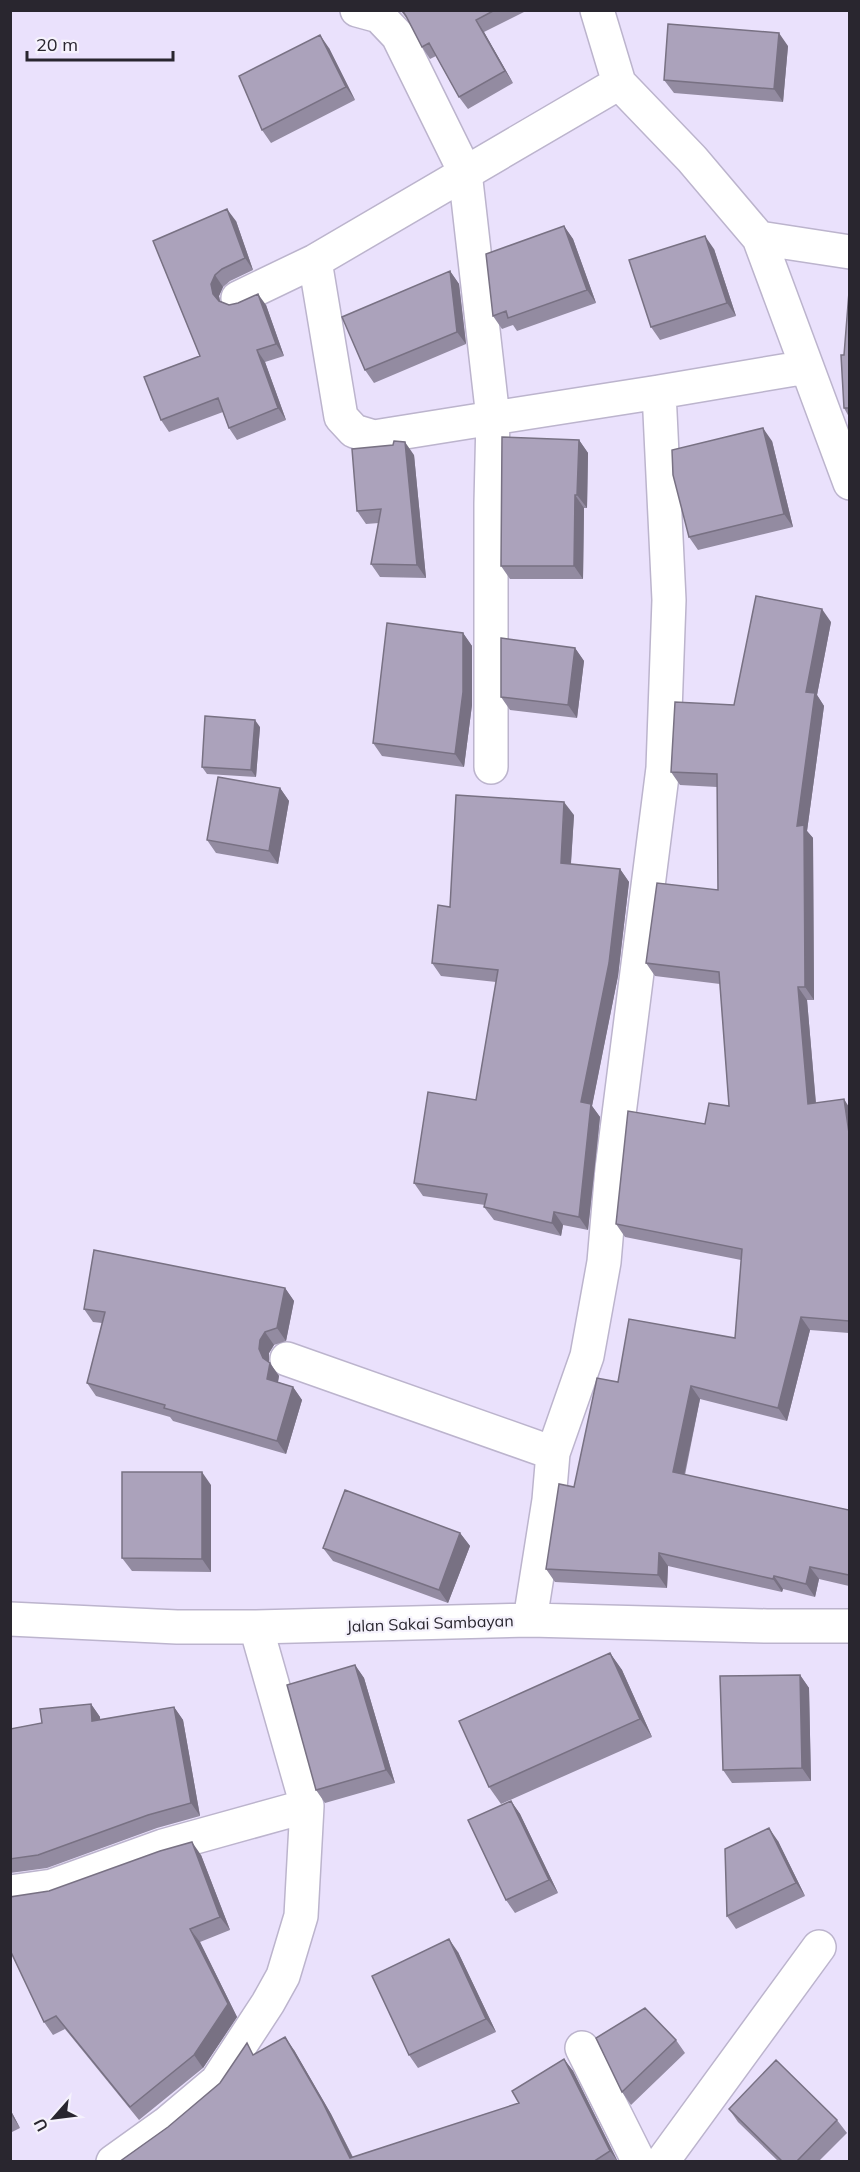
<svg xmlns="http://www.w3.org/2000/svg" width="860" height="2172" font-family="Mulish,sans-serif">
<style>
.lines{fill:none;stroke-linecap:round;stroke-linejoin:round}
.minor-casing{stroke:#bcb4cd;stroke-width:36}
.minor{stroke:#fff;stroke-width:33}
.wall{fill:#938ba1}
.shaded-wall{fill:#787183}
.building{fill:#aba2bb;stroke:#787183;stroke-width:1.5}
.labels{text-anchor:middle;dominant-baseline:central;stroke-width:4.5;stroke-linejoin:round;paint-order:stroke}
.street-label{font-size:16px;fill:#29262f;stroke:#f5f2fc}
</style>
<rect width="100%" height="100%" fill="#eae1fc"/>
<g class="lines">
<g class="minor-casing">
<path id="minor" d="M 597,10 L 619,83
M 759,238 L 850,252
M 315,261 L 341,417 L 354,431 L 374,437 L 493,418 L 465,172 L 398,36 L 379,16 L 357,10
M 238,298 L 315,261 L 619,83 L 692,159 L 759,238 L 850,483
M 491,767 L 491,503 L 493,418 L 659,392
M 287,1359 L 553,1453
M 10,1619 L 177,1627 L 256,1627 L 530,1620 L 767,1626 L 850,1626
M 530,1620 L 549,1500 L 553,1453 L 587,1356 L 604,1262 L 612,1169 L 663,768 L 669,600 L 659,392 L 807,367
M 10,1892 L 52,1886 L 163,1846 L 307,1806
M 582,2048 L 639,2162
M 113,2162 L 166,2124 L 217,2081 L 268,2003 L 283,1976 L 301,1916 L 307,1806 L 256,1627
M 662,2162 L 819,1947"/>
</g>
<use href="#minor" class="minor"/>
</g>
<path class="wall" d="M 400,10 L 528,10 L 484,32 L 513,83 L 468,109 L 459,97 L 436,56 L 430,59 L 422,47 L 409,21 Z
M 788,46 L 783,102 L 674,93 L 664,80 Z
M 329,48 L 355,100 L 271,143 L 262,130 Z
M 236,221 L 253,270 L 230,281 L 223,287 L 219,296 L 220,302 L 229,305 L 266,305 L 284,356 L 265,362 L 286,420 L 237,440 L 229,428 L 223,412 L 169,432 L 161,420 L 200,356 L 153,241 Z
M 564,226 L 573,239 L 596,303 L 517,331 L 513,325 L 502,329 L 493,316 Z
M 714,249 L 736,316 L 660,340 L 651,327 Z
M 450,271 L 459,284 L 466,344 L 374,383 L 365,370 Z
M 849,292 L 849,417 L 844,408 L 844,355 Z
M 579,440 L 588,453 L 587,508 L 584,508 L 583,579 L 510,579 L 501,566 Z
M 772,441 L 793,527 L 698,550 L 689,537 Z
M 414,455 L 426,578 L 380,577 L 371,564 L 379,523 L 366,524 L 357,511 Z
M 831,622 L 817,695 L 824,706 L 807,831 L 813,838 L 814,1000 L 807,1000 L 816,1103 L 849,1107 L 849,1333 L 810,1330 L 787,1421 L 700,1399 L 685,1475 L 849,1510 L 849,1586 L 819,1579 L 815,1597 L 783,1589 L 782,1592 L 668,1566 L 667,1588 L 555,1582 L 546,1569 L 574,1487 L 618,1382 L 735,1338 L 741,1260 L 625,1237 L 616,1224 L 705,1124 L 729,1106 L 720,984 L 655,976 L 646,963 L 718,890 L 717,787 L 680,785 L 671,772 L 734,705 Z
M 463,633 L 472,646 L 472,705 L 464,767 L 382,756 L 373,743 Z
M 575,648 L 584,661 L 577,718 L 510,710 L 501,697 Z
M 260,727 L 256,777 L 207,774 L 202,767 Z
M 280,788 L 289,801 L 278,864 L 216,853 L 207,840 Z
M 574,815 L 571,864 L 620,869 L 629,882 L 618,976 L 592,1106 L 600,1117 L 588,1230 L 563,1225 L 561,1236 L 494,1220 L 484,1207 L 485,1205 L 423,1196 L 414,1183 L 476,1100 L 496,982 L 441,976 L 432,963 L 450,907 Z
M 285,1288 L 294,1301 L 286,1341 L 274,1345 L 269,1353 L 269,1362 L 279,1376 L 278,1382 L 293,1387 L 302,1400 L 286,1454 L 173,1421 L 170,1417 L 96,1396 L 87,1383 L 102,1323 L 93,1322 L 84,1309 Z
M 211,1485 L 211,1572 L 132,1571 L 122,1558 Z
M 460,1533 L 470,1546 L 448,1603 L 333,1561 L 323,1548 Z
M 610,1653 L 622,1670 L 652,1737 L 501,1804 L 489,1787 Z
M 355,1665 L 364,1678 L 395,1783 L 325,1803 L 316,1790 Z
M 800,1675 L 809,1688 L 811,1781 L 732,1783 L 723,1770 Z
M 91,1704 L 100,1717 L 100,1720 L 174,1707 L 183,1720 L 200,1816 L 157,1828 L 47,1868 L 10,1873 L 10,1729 L 42,1723 Z
M 511,1801 L 520,1814 L 558,1893 L 515,1913 L 506,1900 Z
M 778,1841 L 805,1896 L 736,1929 L 727,1916 Z
M 201,1855 L 230,1930 L 200,1942 L 237,2017 L 203,2068 L 139,2120 L 65,2029 L 53,2035 L 44,2022 L 49,1891 Z
M 458,1952 L 496,2032 L 418,2068 L 409,2055 Z
M 676,2040 L 685,2053 L 631,2105 L 622,2092 Z
M 294,2050 L 331,2114 L 353,2157 L 519,2103 L 564,2059 L 573,2071 L 618,2162 L 119,2162 L 168,2127 L 255,2054 Z
M 10,2109 L 20,2128 L 10,2133 Z
M 729,2109 L 837,2120 L 847,2133 L 818,2162 L 779,2162 L 738,2122 Z"/>
<path class="shaded-wall" d="M 476,20 L 484,32 L 513,83 L 505,71 Z
M 779,33 L 788,46 L 783,102 L 774,89 Z
M 320,35 L 329,48 L 355,100 L 346,87 Z
M 227,209 L 236,221 L 253,270 L 245,258 Z
M 564,226 L 573,239 L 596,303 L 587,290 Z
M 705,236 L 714,249 L 736,316 L 727,303 Z
M 450,271 L 459,284 L 466,344 L 457,332 Z
M 215,275 L 223,287 L 219,296 L 221,306 L 213,294 L 211,284 Z
M 258,294 L 266,305 L 284,356 L 276,344 Z
M 257,350 L 265,362 L 286,420 L 278,408 Z
M 763,428 L 772,441 L 793,527 L 784,514 Z
M 579,440 L 588,453 L 587,508 L 577,495 Z
M 405,442 L 414,455 L 426,578 L 417,565 Z
M 575,495 L 584,508 L 583,579 L 574,566 Z
M 822,609 L 831,622 L 817,695 L 824,706 L 807,831 L 813,838 L 814,1000 L 805,987 L 797,826 L 806,692 Z
M 463,633 L 472,646 L 472,705 L 464,767 L 455,754 Z
M 575,648 L 584,661 L 577,718 L 568,705 Z
M 255,720 L 260,727 L 256,777 L 251,770 Z
M 280,788 L 289,801 L 278,864 L 269,851 Z
M 564,802 L 574,815 L 570,876 L 561,863 Z
M 620,869 L 629,882 L 618,976 L 592,1106 L 600,1117 L 588,1230 L 579,1217 L 581,1102 Z
M 798,987 L 807,1000 L 817,1117 L 808,1104 Z
M 844,1099 L 849,1107 L 849,1133 Z
M 554,1212 L 563,1225 L 561,1236 L 552,1223 Z
M 285,1288 L 294,1301 L 286,1341 L 277,1328 Z
M 801,1317 L 810,1330 L 787,1421 L 778,1408 Z
M 265,1332 L 274,1345 L 269,1353 L 269,1362 L 270,1363 L 279,1376 L 276,1392 L 267,1379 L 263,1358 L 259,1349 L 260,1340 Z
M 691,1386 L 700,1399 L 682,1485 L 673,1472 Z
M 293,1387 L 302,1400 L 286,1454 L 277,1441 Z
M 202,1472 L 211,1485 L 211,1572 L 202,1559 Z
M 460,1533 L 470,1546 L 448,1603 L 439,1590 Z
M 659,1553 L 668,1566 L 667,1588 L 658,1575 Z
M 810,1567 L 819,1579 L 815,1597 L 806,1584 Z
M 774,1576 L 783,1589 L 782,1592 L 773,1579 Z
M 610,1653 L 622,1670 L 652,1737 L 640,1719 Z
M 355,1665 L 364,1678 L 395,1783 L 386,1770 Z
M 800,1675 L 809,1688 L 811,1781 L 802,1768 Z
M 91,1704 L 100,1717 L 101,1734 L 92,1721 Z
M 174,1707 L 183,1720 L 200,1816 L 191,1803 Z
M 511,1801 L 520,1814 L 558,1893 L 549,1880 Z
M 769,1828 L 778,1841 L 805,1896 L 796,1883 Z
M 192,1842 L 201,1855 L 230,1930 L 220,1917 Z
M 190,1929 L 200,1942 L 237,2017 L 203,2068 L 194,2055 Z
M 449,1939 L 458,1952 L 496,2032 L 486,2019 Z
M 285,2037 L 294,2050 L 331,2114 L 355,2162 L 350,2158 Z
M 564,2059 L 573,2071 L 618,2162 L 610,2151 Z
M 10,2109 L 20,2128 L 10,2113 Z"/>
<path class="building" d="M 402,10 L 495,10 L 476,20 L 505,71 L 459,97 L 429,43 L 422,47 L 406,16 Z
M 668,24 L 779,33 L 774,89 L 664,80 Z
M 320,35 L 346,87 L 262,130 L 239,76 Z
M 227,209 L 245,258 L 222,269 L 215,275 L 211,284 L 213,294 L 219,301 L 229,305 L 238,303 L 258,294 L 276,344 L 257,350 L 278,408 L 229,428 L 218,398 L 161,420 L 144,377 L 200,356 L 153,241 Z
M 564,226 L 587,290 L 508,318 L 506,311 L 493,316 L 486,254 Z
M 705,236 L 727,303 L 651,327 L 629,260 Z
M 450,271 L 457,332 L 365,370 L 342,317 Z
M 849,292 L 849,408 L 844,408 L 841,355 L 844,355 Z
M 763,428 L 784,514 L 689,537 L 673,475 L 672,450 Z
M 502,437 L 579,440 L 577,495 L 575,495 L 574,566 L 501,566 Z
M 394,441 L 405,442 L 417,565 L 371,564 L 381,509 L 357,511 L 352,449 L 393,445 Z
M 756,596 L 822,609 L 806,692 L 815,693 L 797,826 L 804,825 L 805,987 L 798,987 L 808,1104 L 844,1099 L 849,1133 L 849,1321 L 801,1317 L 778,1408 L 691,1386 L 673,1472 L 849,1510 L 849,1575 L 810,1567 L 806,1584 L 774,1576 L 773,1579 L 659,1553 L 658,1575 L 546,1569 L 559,1484 L 574,1487 L 597,1378 L 618,1382 L 629,1319 L 735,1338 L 742,1249 L 616,1224 L 628,1111 L 705,1124 L 709,1103 L 729,1106 L 719,972 L 646,963 L 657,883 L 718,890 L 717,774 L 671,772 L 675,702 L 734,705 Z
M 387,623 L 463,633 L 463,692 L 455,754 L 373,743 Z
M 501,638 L 575,648 L 568,705 L 501,697 Z
M 205,716 L 255,720 L 251,770 L 202,767 Z
M 218,777 L 280,788 L 269,851 L 207,840 Z
M 456,795 L 564,802 L 561,863 L 620,869 L 609,963 L 581,1102 L 591,1104 L 579,1217 L 554,1212 L 552,1223 L 484,1207 L 487,1194 L 414,1183 L 428,1092 L 476,1100 L 498,970 L 432,963 L 438,905 L 450,907 Z
M 94,1250 L 285,1288 L 277,1328 L 265,1332 L 260,1340 L 259,1349 L 263,1358 L 270,1363 L 267,1379 L 293,1387 L 277,1441 L 164,1408 L 165,1405 L 87,1383 L 105,1312 L 84,1309 Z
M 122,1472 L 202,1472 L 202,1559 L 122,1558 Z
M 345,1490 L 460,1533 L 439,1590 L 323,1548 Z
M 610,1653 L 640,1719 L 489,1787 L 459,1721 Z
M 355,1665 L 386,1770 L 316,1790 L 287,1685 Z
M 800,1675 L 802,1768 L 723,1770 L 720,1676 Z
M 91,1704 L 92,1721 L 174,1707 L 191,1803 L 148,1815 L 38,1855 L 10,1859 L 10,1729 L 42,1723 L 40,1709 Z
M 511,1801 L 549,1880 L 506,1900 L 468,1820 Z
M 769,1828 L 796,1883 L 727,1916 L 725,1849 Z
M 192,1842 L 220,1917 L 190,1929 L 228,2004 L 194,2055 L 130,2107 L 56,2016 L 44,2022 L 10,1950 L 10,1897 L 49,1891 L 160,1851 Z
M 449,1939 L 486,2019 L 409,2055 L 372,1976 Z
M 645,2008 L 676,2040 L 622,2092 L 596,2038 Z
M 285,2037 L 322,2101 L 350,2158 L 519,2103 L 512,2091 L 564,2059 L 610,2151 L 593,2162 L 119,2162 L 168,2127 L 220,2083 L 247,2043 L 253,2055 Z
M 776,2060 L 837,2120 L 796,2162 L 783,2162 L 729,2109 Z"/>
<g class="labels">
<g class="street-label">
<text transform="translate(430 1623) rotate(-2)">Jalan Sakai Sambayan</text>
</g>
</g>
<rect width="860" height="2172" fill="none" stroke="#29262f" stroke-width="24"/>
<g transform="translate(54 2118) rotate(242)" stroke="#f5f2fc" stroke-width="4.5" paint-order="stroke">
<path d="M0-4.5L10 22L0 15L-10 22Z" fill="#29262f"/>
<text y="-9" font-size="16" font-weight="bold" text-anchor="middle" fill="#29262f">U</text>
</g>
<path d="M27 51v9h146v-9" fill="none" stroke="#29262f" stroke-width="3"/>
<text x="36" y="51" font-size="18" fill="#29262f" stroke="#f5f2fc" stroke-width="4.5" paint-order="stroke">20 m</text>
</svg>
